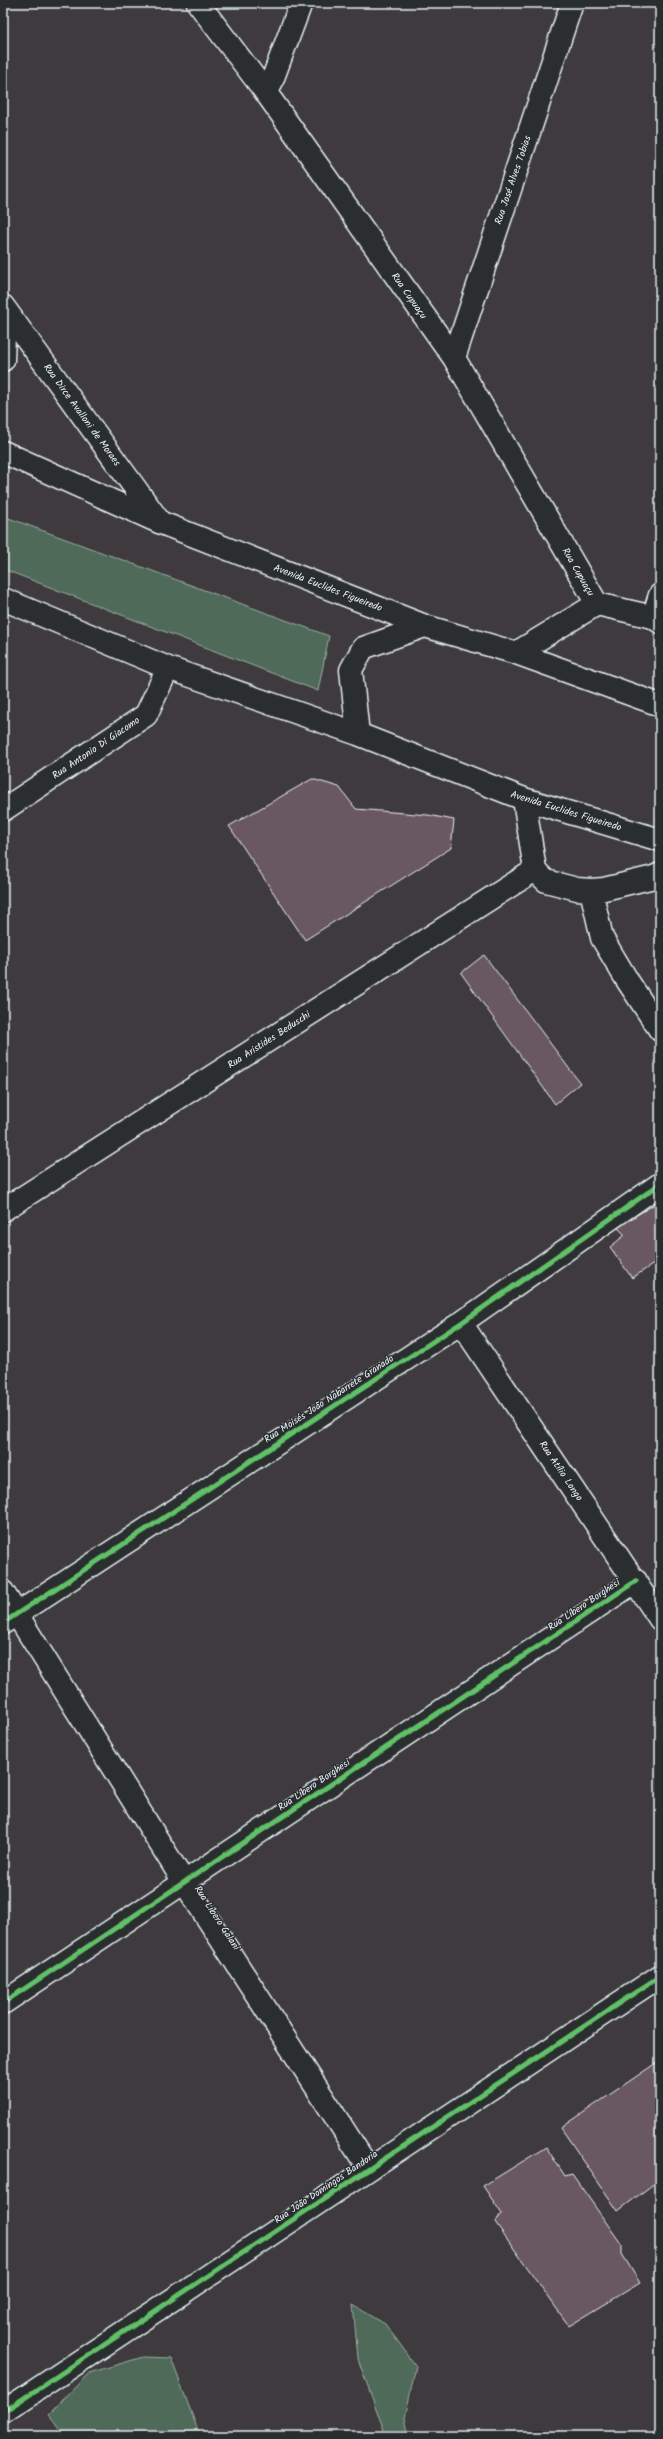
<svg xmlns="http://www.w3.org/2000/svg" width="663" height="2439" font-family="Kalam,sans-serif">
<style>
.green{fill:#506b59;stroke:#9caea8}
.building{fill:#6b5960;stroke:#e8f1f8}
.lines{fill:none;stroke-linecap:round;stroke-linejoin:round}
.minor-casing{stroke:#e8f1f8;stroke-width:25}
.minor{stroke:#2a2d2e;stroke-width:22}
.cycleway-casing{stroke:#2a2d2e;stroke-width:8}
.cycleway{stroke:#61c268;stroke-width:5}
.labels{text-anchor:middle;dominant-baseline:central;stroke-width:3;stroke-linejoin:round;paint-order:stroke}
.street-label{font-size:10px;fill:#e8f1f8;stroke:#2a2d2e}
</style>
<rect width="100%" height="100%" fill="#3e3a3d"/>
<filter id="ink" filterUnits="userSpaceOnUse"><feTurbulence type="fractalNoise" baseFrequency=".025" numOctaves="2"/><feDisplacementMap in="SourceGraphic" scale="8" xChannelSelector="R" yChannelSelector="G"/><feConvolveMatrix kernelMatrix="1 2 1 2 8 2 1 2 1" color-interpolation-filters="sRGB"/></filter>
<g filter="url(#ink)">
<path class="green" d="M 3,516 L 329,636 L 318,691 L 3,569 Z
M 353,2305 L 385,2324 L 416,2366 L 405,2418 L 409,2436 L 386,2436 L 358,2359 Z
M 143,2357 L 171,2358 L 200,2436 L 65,2436 L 49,2414 L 89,2373 Z"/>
<path class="building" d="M 312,779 L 339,787 L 356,809 L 428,815 L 454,820 L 451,848 L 305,940 L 229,826 Z
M 484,955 L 580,1083 L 555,1104 L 461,973 Z
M 660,1201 L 660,1260 L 632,1278 L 610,1247 L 625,1235 L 617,1227 Z
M 656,2063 L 660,2068 L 660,2179 L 618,2211 L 561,2128 Z
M 546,2147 L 565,2176 L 572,2174 L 622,2245 L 622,2254 L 640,2283 L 569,2326 L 495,2222 L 502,2214 L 483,2186 Z"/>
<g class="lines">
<g class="minor-casing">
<path id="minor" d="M 198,3 L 267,94 L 454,358 L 597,604
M 267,94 L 301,3
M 3,306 L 159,521
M 454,358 L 572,3
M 3,360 L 5,309
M 3,452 L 159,522 L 425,626 L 516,653 L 660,705
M 3,599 L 168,668 L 358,734 L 524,799 L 660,840
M 653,617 L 660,595
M 516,653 L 597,604 L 653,617 L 660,622
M 358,734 L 351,670 L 363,648 L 425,626
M 524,799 L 535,870 L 546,881 L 577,889 L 591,890 L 604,889 L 654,877 L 660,874
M 3,810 L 146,715 L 168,668
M 591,890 L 602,938 L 627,980 L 660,1030
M 3,1210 L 535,870
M 461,1323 L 660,1619
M 3,1592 L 184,1882 L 369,2169
M 3,1623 L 461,1323 L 660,1184
M 3,2003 L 636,1581
M 3,2412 L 660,1976"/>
</g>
<use href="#minor" class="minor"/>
<g class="cycleway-casing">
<path id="cycleway" d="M 3,1623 L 461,1323 L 660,1184
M 3,2003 L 636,1581
M 3,2412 L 660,1976"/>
</g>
<use href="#cycleway" class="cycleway"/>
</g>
</g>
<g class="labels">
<g class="street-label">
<text transform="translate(513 180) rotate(-71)">Rua José Alves Tobias</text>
<text transform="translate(409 296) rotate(55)">Rua Cupuaçu</text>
<text transform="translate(82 415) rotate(54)">Rua Dirce Avalloni de Moraes</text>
<text transform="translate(578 572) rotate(60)">Rua Cupuaçu</text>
<text transform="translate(328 588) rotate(21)">Avenida Euclides Figueiredo</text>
<text transform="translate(96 748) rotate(-34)">Rua Antonio Di Giacomo</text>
<text transform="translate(566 811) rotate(17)">Avenida Euclides Figueiredo</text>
<text transform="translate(269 1040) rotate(-33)">Rua Aristides Beduschi</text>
<text transform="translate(329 1399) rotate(-33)">Rua Moisés João Nabarrete Granado</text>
<text transform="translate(561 1471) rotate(56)">Rua Atílio Longo</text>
<text transform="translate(584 1605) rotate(-34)">Rua Líbero Borghesi</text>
<text transform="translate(314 1785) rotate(-34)">Rua Líbero Borghesi</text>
<text transform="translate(217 1918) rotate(57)">Rua Líbero Galani</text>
<text transform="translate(326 2187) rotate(-34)">Rua João Domingos Bandoria</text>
</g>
</g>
<rect width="663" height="2439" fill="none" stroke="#2a2d2e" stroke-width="16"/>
<rect x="8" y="8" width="647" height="2423" fill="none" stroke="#e8f1f8" stroke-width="1.5" filter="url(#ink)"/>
</svg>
